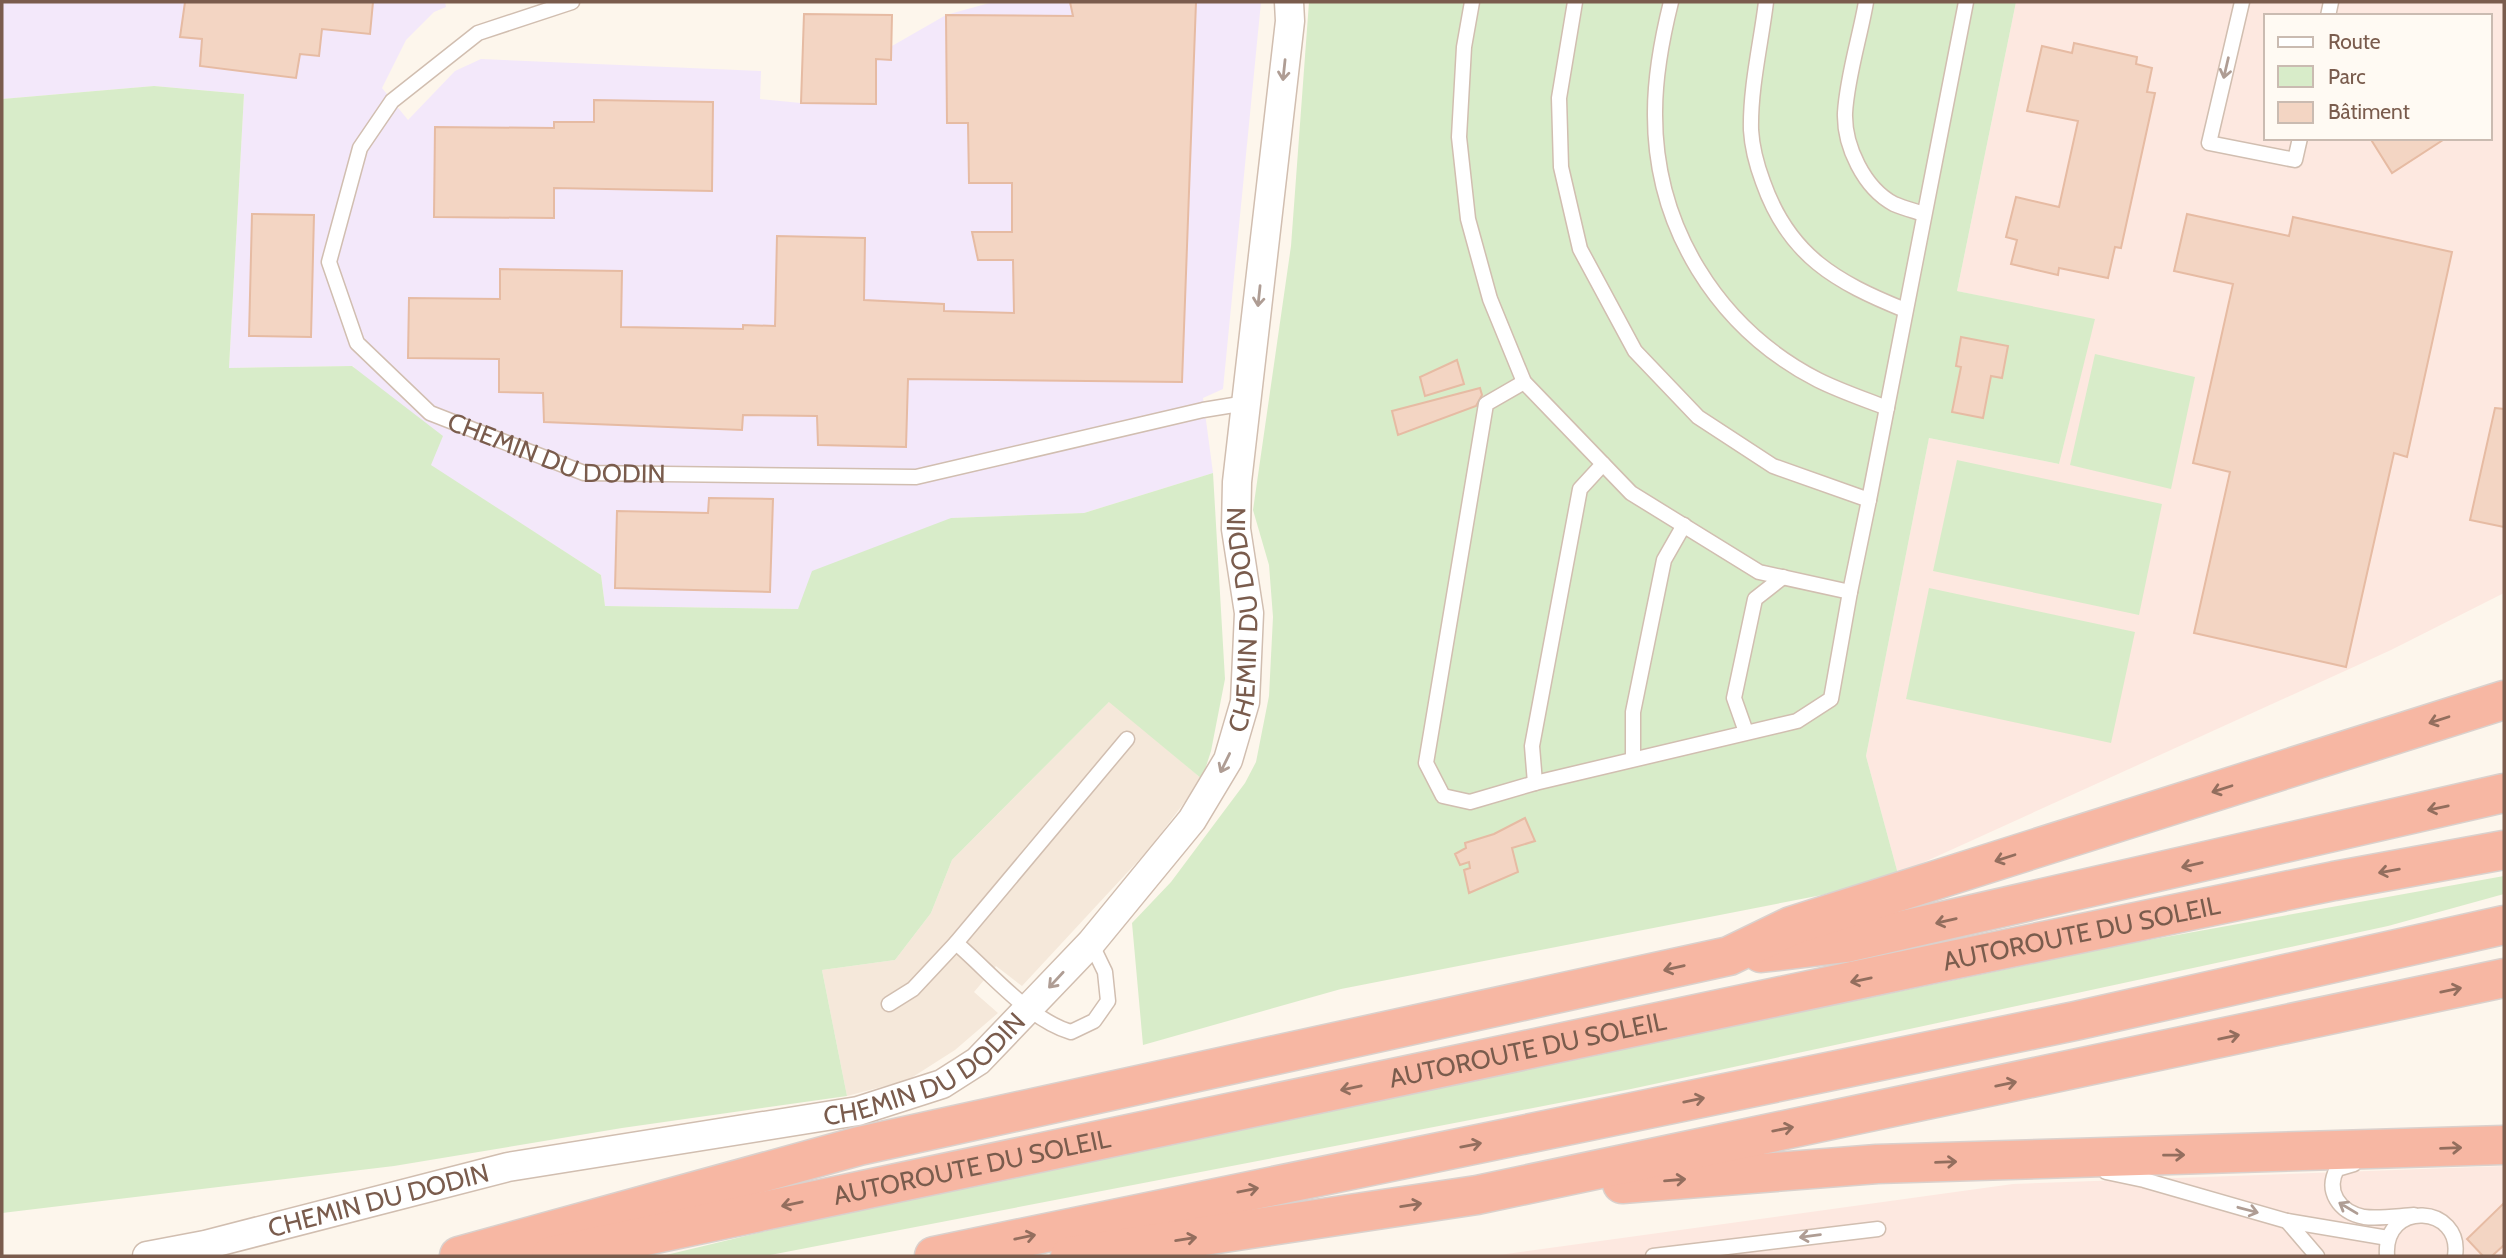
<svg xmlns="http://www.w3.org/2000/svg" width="2506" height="1258" font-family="Cabin,sans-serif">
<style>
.residential{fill:#f5e8da}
.commercial{fill:#fde8e0;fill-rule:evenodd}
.education{fill:#f3e8fa}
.green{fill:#d8ecc9}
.building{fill:#f3d5c3;stroke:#e6bba3;stroke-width:2}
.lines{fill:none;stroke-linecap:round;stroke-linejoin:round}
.lane-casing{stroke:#d1beb0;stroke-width:17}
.street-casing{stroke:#d1beb0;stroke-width:31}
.highway-casing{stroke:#dad1cd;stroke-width:41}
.lane{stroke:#fff;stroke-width:14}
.street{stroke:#fff;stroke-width:28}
.highway{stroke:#f7b7a3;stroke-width:38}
.oneway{stroke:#af9d94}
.oneway2{stroke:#936e5e}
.labels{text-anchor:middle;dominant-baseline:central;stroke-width:6;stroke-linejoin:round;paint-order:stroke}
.street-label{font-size:26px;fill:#7a5c4d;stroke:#fffaf3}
</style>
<rect width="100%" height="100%" fill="#fdf6ec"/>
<path class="residential" d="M 1110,701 L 1202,779 L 1150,848 L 1022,986 L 996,966 L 974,992 L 998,1013 L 955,1050 L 908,1080 L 847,1096 L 822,970 L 895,960 L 931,913 L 952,860 Z"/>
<path class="commercial" d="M 2016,2 L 2504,2 L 2504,593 L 2391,650 L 1898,874 L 1866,756 L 1929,438 L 2059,464 L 2094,320 L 1957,291 ZM 2266,16 L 2490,16 L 2490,138 L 2266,138 Z
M 2504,1166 L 2504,1256 L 1492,1256 L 2013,1184 Z"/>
<path class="education" d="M 2,2 L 445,2 L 446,7 L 434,12 L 406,40 L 382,88 L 408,120 L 455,71 L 481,59 L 761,71 L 760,99 L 801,103 L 804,14 L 892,15 L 892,46 L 946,15 L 993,2 L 1261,2 L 1223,389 L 1203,398 L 1213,473 L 1084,513 L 951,518 L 798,609 L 605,606 L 601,575 L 430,465 L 353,366 L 229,368 L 244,94 L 154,86 L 2,99 Z"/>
<path class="green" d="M 1309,2 L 2016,2 L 1957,291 L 2095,319 L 2059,464 L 1929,438 L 1866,756 L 1898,874 L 1822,895 L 1341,989 L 1143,1045 L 1132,923 L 1171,882 L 1245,783 L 1256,762 L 1269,696 L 1273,617 L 1269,565 L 1253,510 L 1291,246 Z
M 154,86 L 244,94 L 229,368 L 352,366 L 443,436 L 431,465 L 601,575 L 605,606 L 798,609 L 812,571 L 951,518 L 1084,513 L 1213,473 L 1225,679 L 1211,751 L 1202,779 L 1109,702 L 952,860 L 931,913 L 895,960 L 822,970 L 847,1096 L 622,1128 L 394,1166 L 2,1213 L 2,99 Z
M 2095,354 L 2195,377 L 2171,489 L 2070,465 Z
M 1957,460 L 2162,504 L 2139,615 L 1933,571 Z
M 1929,588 L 2135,632 L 2111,743 L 1906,699 Z
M 2504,876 L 2504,894 L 2388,926 L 1631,1089 L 765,1256 L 662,1256 L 871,1206 L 2127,944 Z"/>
<path class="building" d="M 185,2 L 373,2 L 370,34 L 322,29 L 319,56 L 300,54 L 296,78 L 200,66 L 202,39 L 180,37 Z
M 1070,2 L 1196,2 L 1182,382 L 908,379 L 906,447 L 818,445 L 817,416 L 743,415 L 742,430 L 544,422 L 543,393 L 499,392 L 499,359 L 408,358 L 409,298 L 500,299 L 500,269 L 622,271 L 621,327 L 743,329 L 743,325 L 775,326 L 777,236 L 865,238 L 864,300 L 944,304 L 944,311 L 1014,313 L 1013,260 L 978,260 L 972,232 L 1012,232 L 1012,183 L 969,183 L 968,123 L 947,123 L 946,15 L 1073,16 Z
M 804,14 L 892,15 L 891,60 L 876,59 L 876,104 L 801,103 Z
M 2074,43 L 2137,57 L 2136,64 L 2152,68 L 2147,92 L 2155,93 L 2121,248 L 2115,247 L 2108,278 L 2059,268 L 2058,275 L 2011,264 L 2017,240 L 2006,237 L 2016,197 L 2059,207 L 2078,121 L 2027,111 L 2042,46 L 2072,53 Z
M 594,100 L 713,102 L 712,191 L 554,188 L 554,218 L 434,217 L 435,127 L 554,128 L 554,122 L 594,122 Z
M 2370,138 L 2446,138 L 2392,173 Z
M 252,214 L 314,215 L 311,337 L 249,336 Z
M 2187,214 L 2289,236 L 2293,217 L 2452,252 L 2407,457 L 2394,453 L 2346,667 L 2194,633 L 2230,472 L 2193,463 L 2233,284 L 2174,271 Z
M 1961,337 L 2008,346 L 2002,378 L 1991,376 L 1983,418 L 1952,412 L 1961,367 L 1956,366 Z
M 1457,360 L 1464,384 L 1425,396 L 1420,377 Z
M 1480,388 L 1482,395 L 1476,406 L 1398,435 L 1392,411 Z
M 2495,408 L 2504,409 L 2504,527 L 2470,520 Z
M 709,498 L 773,499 L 770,592 L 615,588 L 617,511 L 708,513 Z
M 1525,818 L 1535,841 L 1512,848 L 1518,872 L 1469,893 L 1464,870 L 1470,868 L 1469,862 L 1460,865 L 1455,854 L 1466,848 L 1465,843 L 1494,834 Z
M 2504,1203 L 2504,1245 L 2492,1256 L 2483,1256 L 2467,1239 Z"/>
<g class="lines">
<g class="lane-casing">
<g id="lane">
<path id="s1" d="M 572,2 L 478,33 L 392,101 L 360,148 L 329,262 L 357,343 L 430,413 L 584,473 L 916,477 L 1203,410 L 1246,403"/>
<path d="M 1472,2 L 1464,47 L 1459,137 L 1468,219 L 1490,299 L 1524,382 L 1631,493 L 1759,572 L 1850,592 L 1869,500"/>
<path d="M 1575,2 L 1559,98 L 1561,167 L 1580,249 L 1635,351 L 1698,417 L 1773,466 L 1869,500 L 1966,2"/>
<path d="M 1671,2 C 1662,38 1655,74 1655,112 C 1654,226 1717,328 1818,380 C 1840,391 1864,399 1887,408"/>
<path d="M 1766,2 C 1761,43 1750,88 1751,130 C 1752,147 1757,166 1763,182 C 1789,256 1836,282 1905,310"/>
<path d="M 1866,2 C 1860,37 1847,77 1845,113 C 1844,146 1864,188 1894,204 C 1903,208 1915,211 1924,214"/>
<path d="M 2242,2 L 2209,143 L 2295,160 L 2300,138"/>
<path d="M 2328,16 L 2331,2"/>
<path d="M 1524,382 L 1486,404 L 1426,763 L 1443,796 L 1470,802 L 1535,783 L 1797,721 L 1831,699 L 1850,592"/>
<path d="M 1746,732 L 1734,698 L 1755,599 L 1783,577"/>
<path d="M 1633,759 L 1633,712 L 1664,560 L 1684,525"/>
<path d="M 1535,783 L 1532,746 L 1580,489 L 1603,464"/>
<path d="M 956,943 C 989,971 1029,1020 1071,1032 L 1094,1021 L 1108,1001 L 1105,972 L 1091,943"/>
<path d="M 889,1004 L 913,989 L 956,943 L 1127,739"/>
<path d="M 2354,1164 L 2337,1169 C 2325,1191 2339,1212 2364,1217 C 2379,1219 2398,1216 2414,1215"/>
<path d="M 2106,1172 L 2144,1180 L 2287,1221 L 2388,1238"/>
<path d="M 2287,1221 L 2317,1256"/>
<path d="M 1653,1256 L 1878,1229"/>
<path d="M 2387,1256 C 2383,1199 2463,1205 2455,1256"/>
</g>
</g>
<g class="street-casing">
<g id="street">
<path id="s2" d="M 147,1256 L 205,1245 L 508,1167 L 858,1111 L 942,1084 L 978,1061 L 1091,943 L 1192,820 L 1228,760 L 1245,702 L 1249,613 L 1236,529 L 1237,482 L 1290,21 L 1289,2"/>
</g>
</g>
<g class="highway-casing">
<g id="highway">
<path d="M 1761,953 L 1846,943 L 2504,793"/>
<path d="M 1622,1184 L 1877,1164 L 2504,1145"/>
<path d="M 459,1256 L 859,1146 L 1729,956 L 1791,926 L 2504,700"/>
<path id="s3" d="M 551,1256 L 1928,965 L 2334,881 L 2504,850"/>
<path d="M 934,1256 L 2075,1021 L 2504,925"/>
<path d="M 1070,1256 L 1477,1195 L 2504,978"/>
</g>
</g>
<use href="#lane" class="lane"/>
<use href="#street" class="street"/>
<use href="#highway" class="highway"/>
</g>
<defs><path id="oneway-shaft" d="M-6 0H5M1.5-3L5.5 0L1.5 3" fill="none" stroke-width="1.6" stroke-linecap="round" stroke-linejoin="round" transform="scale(1.75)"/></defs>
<g class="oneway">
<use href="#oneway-shaft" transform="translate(2226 68) rotate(103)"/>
<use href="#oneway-shaft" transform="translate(1284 70) rotate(96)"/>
<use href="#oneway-shaft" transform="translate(1259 296) rotate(96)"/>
<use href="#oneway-shaft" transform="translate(1225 763) rotate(116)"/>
<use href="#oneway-shaft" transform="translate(1056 980) rotate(133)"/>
<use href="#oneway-shaft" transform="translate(2348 1208) rotate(-149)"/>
<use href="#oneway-shaft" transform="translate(2248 1210) rotate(15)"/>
<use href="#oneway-shaft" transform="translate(1810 1236) rotate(173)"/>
</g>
<g class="oneway2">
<use href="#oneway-shaft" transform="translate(2439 720) rotate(162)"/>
<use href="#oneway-shaft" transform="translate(2222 789) rotate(162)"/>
<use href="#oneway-shaft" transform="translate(2438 808) rotate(168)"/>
<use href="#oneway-shaft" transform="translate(2005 858) rotate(162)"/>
<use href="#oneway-shaft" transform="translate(2192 865) rotate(167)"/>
<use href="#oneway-shaft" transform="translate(2389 871) rotate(170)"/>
<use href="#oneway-shaft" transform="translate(1946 921) rotate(167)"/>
<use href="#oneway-shaft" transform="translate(1674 968) rotate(167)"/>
<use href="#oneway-shaft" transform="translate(1861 980) rotate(168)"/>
<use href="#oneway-shaft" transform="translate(2451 990) rotate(-12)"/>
<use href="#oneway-shaft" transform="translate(2229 1037) rotate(-12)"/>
<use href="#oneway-shaft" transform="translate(2006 1084) rotate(-12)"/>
<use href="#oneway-shaft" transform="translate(1351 1088) rotate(168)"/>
<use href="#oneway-shaft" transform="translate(1694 1100) rotate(-12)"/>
<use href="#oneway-shaft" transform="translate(1783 1129) rotate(-11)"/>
<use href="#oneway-shaft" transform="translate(1471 1145) rotate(-11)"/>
<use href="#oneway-shaft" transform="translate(2451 1148) rotate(-2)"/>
<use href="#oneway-shaft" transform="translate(2174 1155) rotate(-1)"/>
<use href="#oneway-shaft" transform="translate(1946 1162) rotate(-2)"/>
<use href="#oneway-shaft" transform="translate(1675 1180) rotate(-5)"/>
<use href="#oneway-shaft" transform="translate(1248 1190) rotate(-11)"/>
<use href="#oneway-shaft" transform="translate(792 1204) rotate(168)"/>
<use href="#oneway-shaft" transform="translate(1411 1205) rotate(-9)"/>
<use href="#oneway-shaft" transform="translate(1025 1237) rotate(-12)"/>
<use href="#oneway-shaft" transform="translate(1186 1239) rotate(-9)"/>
</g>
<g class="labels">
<g class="street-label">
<text stroke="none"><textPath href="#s1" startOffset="704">CHEMIN DU DODIN</textPath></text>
<text stroke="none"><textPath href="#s2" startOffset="1393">CHEMIN DU DODIN</textPath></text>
<text stroke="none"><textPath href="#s3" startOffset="1564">AUTOROUTE DU SOLEIL</textPath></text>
<text stroke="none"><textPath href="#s3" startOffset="998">AUTOROUTE DU SOLEIL</textPath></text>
<text stroke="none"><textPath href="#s2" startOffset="805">CHEMIN DU DODIN</textPath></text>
<text stroke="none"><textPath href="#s3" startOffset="430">AUTOROUTE DU SOLEIL</textPath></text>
<text stroke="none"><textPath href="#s2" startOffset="238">CHEMIN DU DODIN</textPath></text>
</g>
</g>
<rect width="2506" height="1258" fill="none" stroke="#7a5c4d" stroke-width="7"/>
<rect x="2264" y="14" width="228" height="126" fill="#fffaf3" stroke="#cabbb1" stroke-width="2"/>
<rect x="2278" y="37" width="35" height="10" fill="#ffffff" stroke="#cabbb1" stroke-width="2"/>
<text x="2328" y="49" font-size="21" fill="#7a5c4d">Route</text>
<rect x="2278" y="66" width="35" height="21" fill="#d8ecc9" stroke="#cabbb1" stroke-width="2"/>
<text x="2328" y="84" font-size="21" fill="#7a5c4d">Parc</text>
<rect x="2278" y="102" width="35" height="21" fill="#f3d5c3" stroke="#cabbb1" stroke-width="2"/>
<text x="2328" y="119" font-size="21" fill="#7a5c4d">Bâtiment</text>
</svg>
